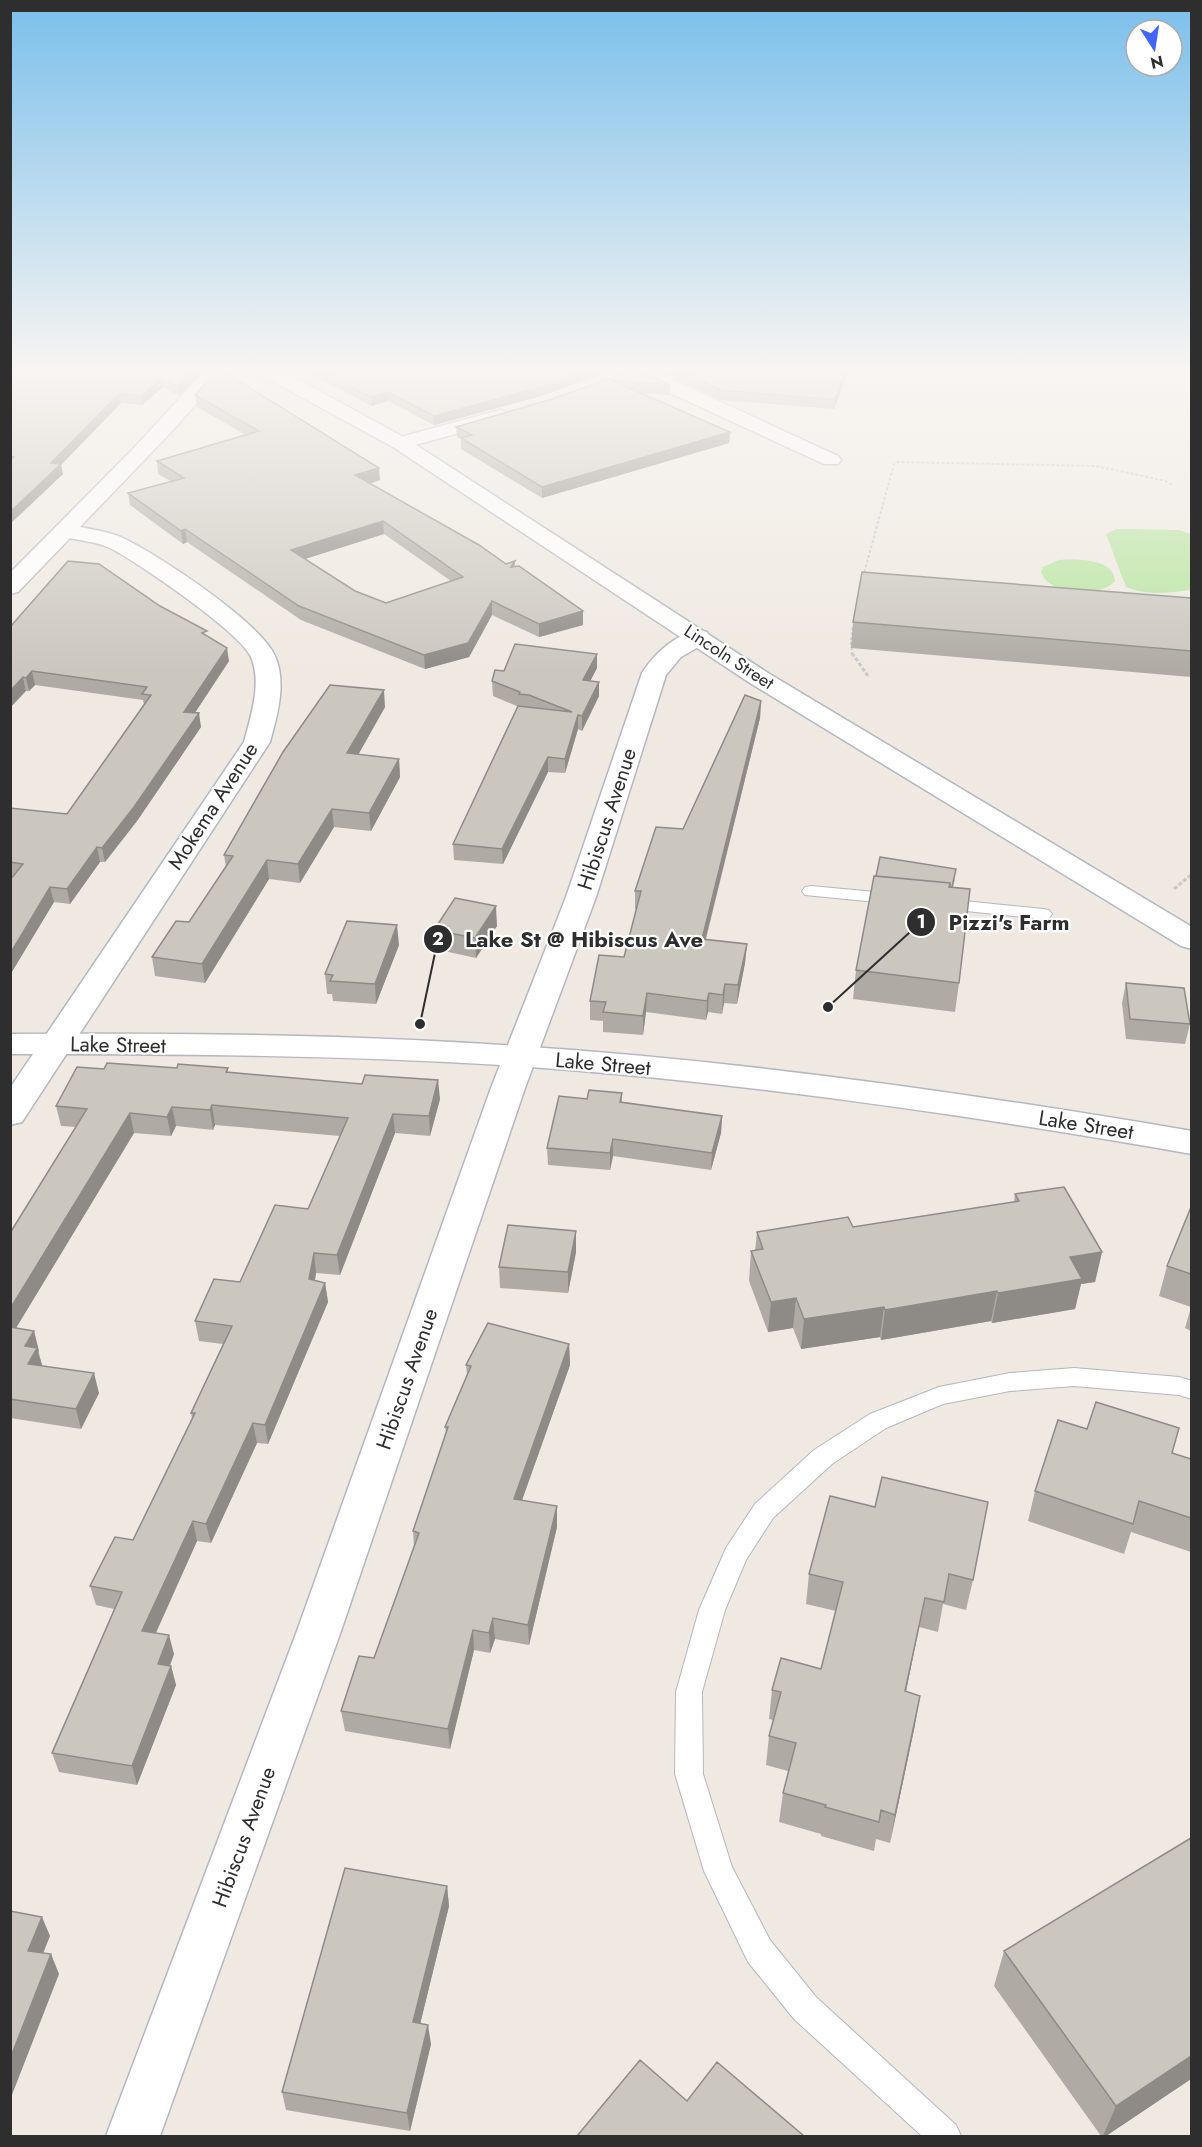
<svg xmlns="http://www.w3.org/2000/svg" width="1202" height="2147" font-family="Jost,sans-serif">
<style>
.green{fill:#b6e59e}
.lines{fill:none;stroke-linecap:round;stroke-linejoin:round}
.lane-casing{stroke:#b4b7c1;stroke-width:2}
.street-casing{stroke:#b4b7c1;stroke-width:3}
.secondary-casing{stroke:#b4b7c1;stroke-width:3}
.path-far1{stroke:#c9c9c9;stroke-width:2;stroke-dasharray:3 2;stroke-linecap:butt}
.path{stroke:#c9c9c9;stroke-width:3;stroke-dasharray:4 2;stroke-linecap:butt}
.lane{fill:#fff;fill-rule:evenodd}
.street{fill:#fff;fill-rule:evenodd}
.secondary{fill:#fff;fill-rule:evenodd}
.wall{fill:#afaba4;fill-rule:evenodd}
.shaded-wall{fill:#8e8b86}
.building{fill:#cbc7bf;stroke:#8e8b86;stroke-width:1.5;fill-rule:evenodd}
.labels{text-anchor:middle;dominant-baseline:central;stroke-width:4.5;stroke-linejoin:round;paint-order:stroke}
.far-street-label{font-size:18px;fill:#2e2e2e;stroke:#fff}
.street-label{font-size:21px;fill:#2e2e2e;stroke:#fff}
.leader{fill:none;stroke:#2e2e2e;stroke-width:2}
.callout-dot{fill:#2e2e2e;stroke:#fff;stroke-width:2}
.mark-label{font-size:18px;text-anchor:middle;font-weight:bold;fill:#fff}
.callout-label{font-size:22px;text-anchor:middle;font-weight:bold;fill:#2e2e2e;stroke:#fff;stroke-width:4.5;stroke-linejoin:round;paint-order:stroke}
</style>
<rect width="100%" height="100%" fill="#efe9e1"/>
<path class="green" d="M 1117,529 L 1179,530 L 1191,534 L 1191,590 C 1168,593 1149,596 1126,587 L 1106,534 Z
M 1059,560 C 1075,559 1114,558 1115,581 C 1101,598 1049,596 1041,572 L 1043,567 Z"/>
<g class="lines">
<g class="lane-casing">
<path id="lane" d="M 811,886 L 897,894 L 903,895 L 906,899 L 903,903 L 897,904 L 805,895 L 802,891 L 805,887 Z
M 944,899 L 1043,909 L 1049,910 L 1052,914 L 1049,918 L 1043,919 L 938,908 L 935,904 L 938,900 Z
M 1074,1368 L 1179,1377 L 1192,1381 L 1192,1399 L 1179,1395 L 1074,1386 L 1010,1391 L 943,1404 L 886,1428 L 832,1464 L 773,1518 L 746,1560 L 725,1610 L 702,1692 L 703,1774 L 732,1867 L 770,1940 L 816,1997 L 956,2125 L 961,2136 L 922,2136 L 794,2019 L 748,1962 L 704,1871 L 675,1774 L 676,1692 L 699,1610 L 726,1548 L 755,1504 L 814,1450 L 870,1414 L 939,1387 L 1010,1373 Z"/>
</g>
<g class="street-casing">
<path id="street" d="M 205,371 L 225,371 L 173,430 L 80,527 C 95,530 111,532 125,539 C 160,556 260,622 275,656 C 287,683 277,716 270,742 L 22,1122 L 10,1125 L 10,1088 L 244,742 C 251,716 262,683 251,657 C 240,632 136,561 110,548 C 97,542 83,541 70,538 L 18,592 L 10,594 L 10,573 L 133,449 Z
M 629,371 L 654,371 L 838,456 L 841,460 L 838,464 L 824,464 L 631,375 Z
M 500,410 L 507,412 L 510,416 L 507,420 L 400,449 L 393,447 L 390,443 L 393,439 Z
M 698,630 L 707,632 L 710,637 L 707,642 L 681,657 L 666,675 L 596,897 L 525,1088 L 341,1631 L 160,2136 L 106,2136 L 297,1631 L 491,1088 L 566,897 L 642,673 C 655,653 674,636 698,630 Z"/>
</g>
<g class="secondary-casing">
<path id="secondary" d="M 259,371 L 283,371 L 407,439 L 768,673 L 1192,927 L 1192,949 L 1181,946 L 750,683 L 393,447 L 261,375 Z
M 10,1034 C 179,1033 349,1034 517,1046 C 744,1061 968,1093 1192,1131 L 1192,1154 C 968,1115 744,1082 517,1066 C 349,1055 179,1054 10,1054 Z"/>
</g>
<path class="path-far1" d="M 863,577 L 894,464 L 898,462 L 1096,466 L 1166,481 L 1172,485
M 852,655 L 851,642 L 853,625"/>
<path class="path" d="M 852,653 L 868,676
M 1174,889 L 1192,874"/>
<use href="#lane" class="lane"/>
<use href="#street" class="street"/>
<use href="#secondary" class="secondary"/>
</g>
<path class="wall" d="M 10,371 L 203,371 L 179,396 L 163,387 L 142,405 L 121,403 L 61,465 L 63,474 L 10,524 Z
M 305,371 L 609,371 L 541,396 L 434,425 L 388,401 L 372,406 Z
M 631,371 L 670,385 L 670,395 L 639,393 L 730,432 L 729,443 L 542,498 L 461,449 L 461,439 L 457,437 L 456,427 L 549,400 Z
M 660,371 L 848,371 L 834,409 L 721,400 Z
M 195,395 L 380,480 L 369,484 L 506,564 L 515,561 L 515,566 L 583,625 L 539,637 L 492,615 L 469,657 L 425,669 L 301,620 L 187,542 L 183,544 L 130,505 L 128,493 L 171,481 L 158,474 L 157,461 L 246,435 L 197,407 ZM 384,534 L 451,581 L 386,603 L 355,591 L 305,559 Z
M 1191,598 L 1191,677 L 851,648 L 853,622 Z
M 160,606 L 208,636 L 229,661 L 195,713 L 201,727 L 137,821 L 105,862 L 100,862 L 70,904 L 54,902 L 10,975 L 10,880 L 13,877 L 10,877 L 10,808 L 67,814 L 144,705 L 143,700 L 35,685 L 29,691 L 26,691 L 10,627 Z
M 597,654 L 597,668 L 590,681 L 599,682 L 599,696 L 582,731 L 578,729 L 565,773 L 548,772 L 503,864 L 454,860 L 453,844 L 519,707 L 493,696 L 492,681 L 504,671 Z
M 761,701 L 760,718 L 706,939 L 747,944 L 745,963 L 737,1004 L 724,1003 L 722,1014 L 708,1012 L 706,1020 L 646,1012 L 643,1035 L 603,1032 L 603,1021 L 590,1020 L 590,1001 L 624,957 L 637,909 L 635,909 L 635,891 L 683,829 Z
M 385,707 L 358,755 L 399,759 L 400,777 L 371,831 L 334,827 L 300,883 L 269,879 L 205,983 L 155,976 L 152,957 L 189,922 L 226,867 L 224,855 Z
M 955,879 L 953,887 L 959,983 L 955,1012 L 853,999 L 856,970 Z
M 497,926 L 476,958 L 435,949 L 434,930 Z
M 399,945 L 376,1004 L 333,1001 L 332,994 L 327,994 L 325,974 Z
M 1126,983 L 1190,1024 L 1185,1044 L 1126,1039 L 1122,1003 Z
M 177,1068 L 228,1068 L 228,1072 L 440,1099 L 430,1136 L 395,1133 L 340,1275 L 316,1273 L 315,1280 L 325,1283 L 328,1302 L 268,1444 L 257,1443 L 211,1543 L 197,1541 L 156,1633 L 174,1654 L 170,1666 L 171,1666 L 176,1685 L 137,1785 L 59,1772 L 52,1753 L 114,1609 L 96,1605 L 90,1586 L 133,1540 L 192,1418 L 191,1413 L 223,1344 L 199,1341 L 195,1321 L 240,1282 L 308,1209 L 340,1136 L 215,1125 L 213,1130 L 176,1126 L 171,1136 L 134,1133 L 16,1328 L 34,1331 L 42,1366 L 99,1393 L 81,1429 L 10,1418 L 10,1233 L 76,1127 L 61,1126 L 56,1106 L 104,1069 Z
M 622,1093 L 622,1102 L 722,1116 L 721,1133 L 711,1170 L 613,1156 L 610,1170 L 548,1165 L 547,1148 L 587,1099 Z
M 1015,1194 L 1102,1252 L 1095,1282 L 1081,1284 L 1075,1309 L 992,1323 L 991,1321 L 881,1340 L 880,1337 L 801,1349 L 793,1328 L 768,1332 L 749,1281 L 751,1251 L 755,1251 L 757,1232 L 853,1227 L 1014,1202 Z
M 1191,1207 L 1191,1331 L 1185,1328 L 1191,1307 L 1159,1296 L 1167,1266 Z
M 576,1231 L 576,1252 L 568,1293 L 500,1288 L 499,1267 Z
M 569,1344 L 570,1365 L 522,1500 L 557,1527 L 529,1645 L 495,1639 L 490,1653 L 474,1650 L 450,1749 L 345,1731 L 341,1711 L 374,1658 L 414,1547 L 413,1531 L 446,1433 L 445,1427 L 467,1375 L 466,1365 Z
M 1087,1429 L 1191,1459 L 1191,1552 L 1131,1532 L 1124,1554 L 1028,1521 L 1035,1491 Z
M 875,1507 L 973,1580 L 966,1610 L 943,1604 L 938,1632 L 919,1627 L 906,1691 L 915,1725 L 890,1843 L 876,1839 L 874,1851 L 821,1836 L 821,1834 L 779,1822 L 783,1793 L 788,1771 L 766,1765 L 769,1736 L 773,1720 L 769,1719 L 772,1690 L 821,1669 L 836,1611 L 806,1604 L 809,1574 Z
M 1191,1837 L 1191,2079 L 1106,2136 L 1101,2136 L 994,1986 L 1004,1951 Z
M 447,1886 L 449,1906 L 420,2024 L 431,2044 L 410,2131 L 286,2110 L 282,2092 Z"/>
<path class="shaded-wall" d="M 193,371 L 203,371 L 179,396 L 177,387 Z
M 584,371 L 609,371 L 541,396 L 434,425 L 434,416 Z
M 845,371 L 848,371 L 834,409 L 835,400 Z
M 162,378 L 163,387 L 142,405 L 141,396 Z
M 388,392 L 388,401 L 372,406 L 371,397 Z
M 119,394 L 121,403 L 61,465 L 63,474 L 10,524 L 10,512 L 51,463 Z
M 730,432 L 729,443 L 542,498 L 542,487 Z
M 379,468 L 380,480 L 356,488 L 355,475 Z
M 383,521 L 384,534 L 292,563 L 291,550 Z
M 185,529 L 187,542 L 183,544 L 181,531 Z
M 492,601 L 492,615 L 469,657 L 425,669 L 424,655 Z
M 583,611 L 583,625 L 539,637 L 539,624 Z
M 227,648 L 229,661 L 186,726 L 184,712 Z
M 597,654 L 597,668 L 583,695 L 583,680 Z
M 32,671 L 35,685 L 29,691 L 26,678 Z
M 23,677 L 26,691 L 10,708 L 10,691 Z
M 599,682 L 599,696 L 582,731 L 582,716 Z
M 384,690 L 385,707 L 349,771 L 347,753 Z
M 761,701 L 760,718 L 701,957 L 702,939 Z
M 199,713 L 201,727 L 137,821 L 105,862 L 102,848 Z
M 578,715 L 578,729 L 565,773 L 565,759 Z
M 548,757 L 548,772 L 503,864 L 502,849 Z
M 399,759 L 400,777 L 371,831 L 369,813 Z
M 332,809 L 334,827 L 300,883 L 298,864 Z
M 97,847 L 100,862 L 70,904 L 67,889 Z
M 267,860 L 269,879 L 205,983 L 202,964 Z
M 50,887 L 54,902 L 10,975 L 10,954 Z
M 496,906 L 497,926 L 476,958 L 475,938 Z
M 397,925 L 399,945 L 376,1004 L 375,984 Z
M 747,944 L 745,963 L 737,1004 L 738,985 Z
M 725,984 L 724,1003 L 722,1014 L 723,995 Z
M 647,993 L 646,1012 L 643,1035 L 643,1016 Z
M 709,993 L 708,1012 L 706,1020 L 707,1001 Z
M 438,1080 L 440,1099 L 430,1136 L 429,1116 Z
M 212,1105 L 215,1125 L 213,1130 L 210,1110 Z
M 172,1107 L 176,1126 L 171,1136 L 167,1117 Z
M 130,1113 L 134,1133 L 10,1338 L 10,1309 Z
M 393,1114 L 395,1133 L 340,1275 L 337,1255 Z
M 722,1116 L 721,1133 L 711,1170 L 712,1153 Z
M 613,1139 L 613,1156 L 610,1170 L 610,1153 Z
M 576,1231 L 576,1252 L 568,1293 L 568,1272 Z
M 1102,1252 L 1095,1282 L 1081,1284 L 1075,1309 L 992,1323 L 998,1293 L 1070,1257 Z
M 314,1253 L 316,1273 L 312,1298 L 309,1279 Z
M 325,1283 L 328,1302 L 268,1444 L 265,1425 Z
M 997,1291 L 991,1321 L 881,1340 L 885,1310 Z
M 796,1298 L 793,1328 L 768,1332 L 771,1302 Z
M 884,1307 L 880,1337 L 801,1349 L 804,1319 Z
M 34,1331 L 39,1351 L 38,1352 L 43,1368 L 28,1364 L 25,1346 Z
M 569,1344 L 570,1365 L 515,1520 L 514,1499 Z
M 94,1373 L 99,1393 L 81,1429 L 76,1409 Z
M 253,1423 L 257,1443 L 211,1543 L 206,1524 Z
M 557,1506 L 557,1527 L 529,1645 L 528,1625 Z
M 193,1521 L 197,1541 L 148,1650 L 142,1631 Z
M 925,1598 L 919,1627 L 900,1721 L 905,1691 Z
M 493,1618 L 495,1639 L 490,1653 L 489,1633 Z
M 473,1630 L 474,1650 L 450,1749 L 448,1729 Z
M 169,1635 L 174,1654 L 163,1683 L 158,1664 Z
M 171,1666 L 176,1685 L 137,1785 L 132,1766 Z
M 920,1696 L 915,1725 L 890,1843 L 895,1815 Z
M 447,1886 L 449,1906 L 416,2041 L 413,2022 Z
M 42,1917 L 50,1936 L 36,1971 L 28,1951 Z
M 51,1954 L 59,1974 L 10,2100 L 10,2059 Z
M 428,2025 L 431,2044 L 410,2131 L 407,2113 Z
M 1191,2056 L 1191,2079 L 1106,2136 L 1103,2136 L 1116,2106 Z"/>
<path class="building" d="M 10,371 L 193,371 L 177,387 L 162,378 L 141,396 L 119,394 L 51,463 L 61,464 L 10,512 L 10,460 L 14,457 L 10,456 Z
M 216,371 L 223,371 L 379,468 L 355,475 L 479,545 L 506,564 L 515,561 L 511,567 L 519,566 L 583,611 L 539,624 L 492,601 L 468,643 L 424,655 L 299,606 L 185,529 L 181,531 L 128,493 L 184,478 L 157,461 L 259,431 L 195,395 ZM 383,521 L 463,577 L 386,603 L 355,591 L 291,550 Z
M 321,371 L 584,371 L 541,387 L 434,416 L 388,392 L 371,397 Z
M 631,371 L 640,371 L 670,385 L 611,380 L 730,432 L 542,487 L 461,438 L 472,435 L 456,427 L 549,400 Z
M 680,371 L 845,371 L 835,400 L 722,390 Z
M 68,561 L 99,564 L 160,606 L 207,631 L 202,633 L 227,648 L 184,712 L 199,713 L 134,807 L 102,848 L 97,847 L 67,889 L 50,887 L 10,954 L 10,880 L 23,864 L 10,862 L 10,808 L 67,814 L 151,695 L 142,694 L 147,687 L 32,671 L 26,678 L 23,677 L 10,691 L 10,627 Z
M 862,572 L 1191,598 L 1191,651 L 853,622 Z
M 515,644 L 597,654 L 583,680 L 599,682 L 582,716 L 578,715 L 565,759 L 548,757 L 502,849 L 453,844 L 518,706 L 572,712 L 529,695 L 519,694 L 520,692 L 492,681 L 495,670 L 504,671 Z
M 330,685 L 384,690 L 347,753 L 399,759 L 369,813 L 332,809 L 298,864 L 267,860 L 202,964 L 152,957 L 176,921 L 189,922 L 233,856 L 224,855 L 283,752 Z
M 745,695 L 761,701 L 702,939 L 747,944 L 738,985 L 725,984 L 723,995 L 709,993 L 707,1001 L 647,993 L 643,1016 L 603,1012 L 606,1002 L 590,1001 L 599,955 L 624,957 L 641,891 L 635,891 L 656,827 L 683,829 Z
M 880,857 L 956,869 L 952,887 L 950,887 L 950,883 L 876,876 Z
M 874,876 L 950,883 L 949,887 L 970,889 L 959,983 L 856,970 Z
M 455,898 L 496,906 L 475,938 L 434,930 Z
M 347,921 L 397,925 L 375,984 L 330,981 L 333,975 L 325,974 Z
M 1126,983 L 1184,988 L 1190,1024 L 1130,1019 Z
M 107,1063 L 177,1068 L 178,1064 L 228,1068 L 226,1072 L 362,1084 L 365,1075 L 438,1080 L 429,1116 L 393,1114 L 337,1255 L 314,1253 L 309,1279 L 325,1283 L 265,1425 L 253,1423 L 206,1524 L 193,1521 L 142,1631 L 169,1635 L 158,1664 L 171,1666 L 132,1766 L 52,1753 L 122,1592 L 90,1586 L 115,1537 L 133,1540 L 195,1413 L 191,1413 L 232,1326 L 195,1321 L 214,1279 L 240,1282 L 275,1205 L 308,1209 L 348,1118 L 212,1105 L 210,1110 L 172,1107 L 167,1117 L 130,1113 L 10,1309 L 10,1233 L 87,1109 L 56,1106 L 77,1067 L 104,1069 Z
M 589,1090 L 622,1093 L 620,1102 L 722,1116 L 712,1153 L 613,1139 L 610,1153 L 547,1148 L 559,1096 L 587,1099 Z
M 1064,1187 L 1102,1252 L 1070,1257 L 1082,1279 L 998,1293 L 997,1291 L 885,1310 L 884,1307 L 804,1319 L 796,1298 L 771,1302 L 751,1251 L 763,1249 L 757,1232 L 848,1217 L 853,1227 L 1019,1201 L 1015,1194 Z
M 1191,1207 L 1191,1274 L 1167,1266 Z
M 508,1225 L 576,1231 L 568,1272 L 499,1267 Z
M 488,1323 L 569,1344 L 514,1499 L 557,1506 L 528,1625 L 493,1618 L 489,1633 L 473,1630 L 448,1729 L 341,1711 L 359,1656 L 374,1658 L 419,1533 L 413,1531 L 448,1427 L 445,1427 L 471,1366 L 466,1365 Z
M 10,1327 L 34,1331 L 25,1346 L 37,1348 L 28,1364 L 94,1373 L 76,1409 L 10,1399 Z
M 1096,1402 L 1179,1428 L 1172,1453 L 1191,1459 L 1191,1518 L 1139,1501 L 1133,1524 L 1035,1491 L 1058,1420 L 1087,1429 Z
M 882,1477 L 988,1502 L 973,1580 L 949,1574 L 944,1602 L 925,1598 L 905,1691 L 920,1696 L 895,1815 L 881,1810 L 879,1822 L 825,1807 L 826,1805 L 783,1793 L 796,1743 L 769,1736 L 781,1692 L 772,1690 L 781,1658 L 821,1669 L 843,1582 L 809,1574 L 830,1496 L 875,1507 Z
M 1191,1838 L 1191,2056 L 1116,2106 L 1004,1951 Z
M 345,1868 L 447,1886 L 413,2022 L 428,2025 L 407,2113 L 282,2092 Z
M 10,1911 L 42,1917 L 28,1951 L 51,1954 L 10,2059 Z
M 640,2060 L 687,2101 L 717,2062 L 804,2136 L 577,2136 Z"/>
<linearGradient id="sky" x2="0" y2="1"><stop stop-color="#7abfeb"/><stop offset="0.55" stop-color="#f8f5f2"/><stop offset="1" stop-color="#f8f5f2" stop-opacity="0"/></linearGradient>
<rect width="1202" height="672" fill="url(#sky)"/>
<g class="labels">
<g class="far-street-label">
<text transform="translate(729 657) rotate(33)">Lincoln Street</text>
</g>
<g class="street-label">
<text transform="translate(213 806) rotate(-57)">Mokema Avenue</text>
<text transform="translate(607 819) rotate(-72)">Hibiscus Avenue</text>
<text transform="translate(118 1045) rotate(1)">Lake Street</text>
<text transform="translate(603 1064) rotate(5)">Lake Street</text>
<text transform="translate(1086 1125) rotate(9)">Lake Street</text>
<text transform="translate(407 1379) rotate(-71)">Hibiscus Avenue</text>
<text transform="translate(244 1837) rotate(-70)">Hibiscus Avenue</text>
</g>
</g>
<path class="leader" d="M828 1007L921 922M420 1024L438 939"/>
<g class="callout-dot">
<circle cx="828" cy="1007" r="6"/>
<circle cx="420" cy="1024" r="6"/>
<circle cx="921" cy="922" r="15"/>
<circle cx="438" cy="939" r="15"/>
</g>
<g class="mark-label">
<text x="921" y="928">1</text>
<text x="438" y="945">2</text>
</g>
<g class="callout-label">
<text x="1009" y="930">Pizzi's Farm</text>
<text x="584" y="947">Lake St @ Hibiscus Ave</text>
</g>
<rect width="1202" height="2147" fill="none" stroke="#2e2e2e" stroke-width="24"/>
<g transform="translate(1154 48) rotate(168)"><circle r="28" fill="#ffffff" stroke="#ababab" stroke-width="1.5"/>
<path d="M0-4.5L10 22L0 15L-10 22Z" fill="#4264fb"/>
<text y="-9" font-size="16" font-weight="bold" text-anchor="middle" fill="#2e2e2e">N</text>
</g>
</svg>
